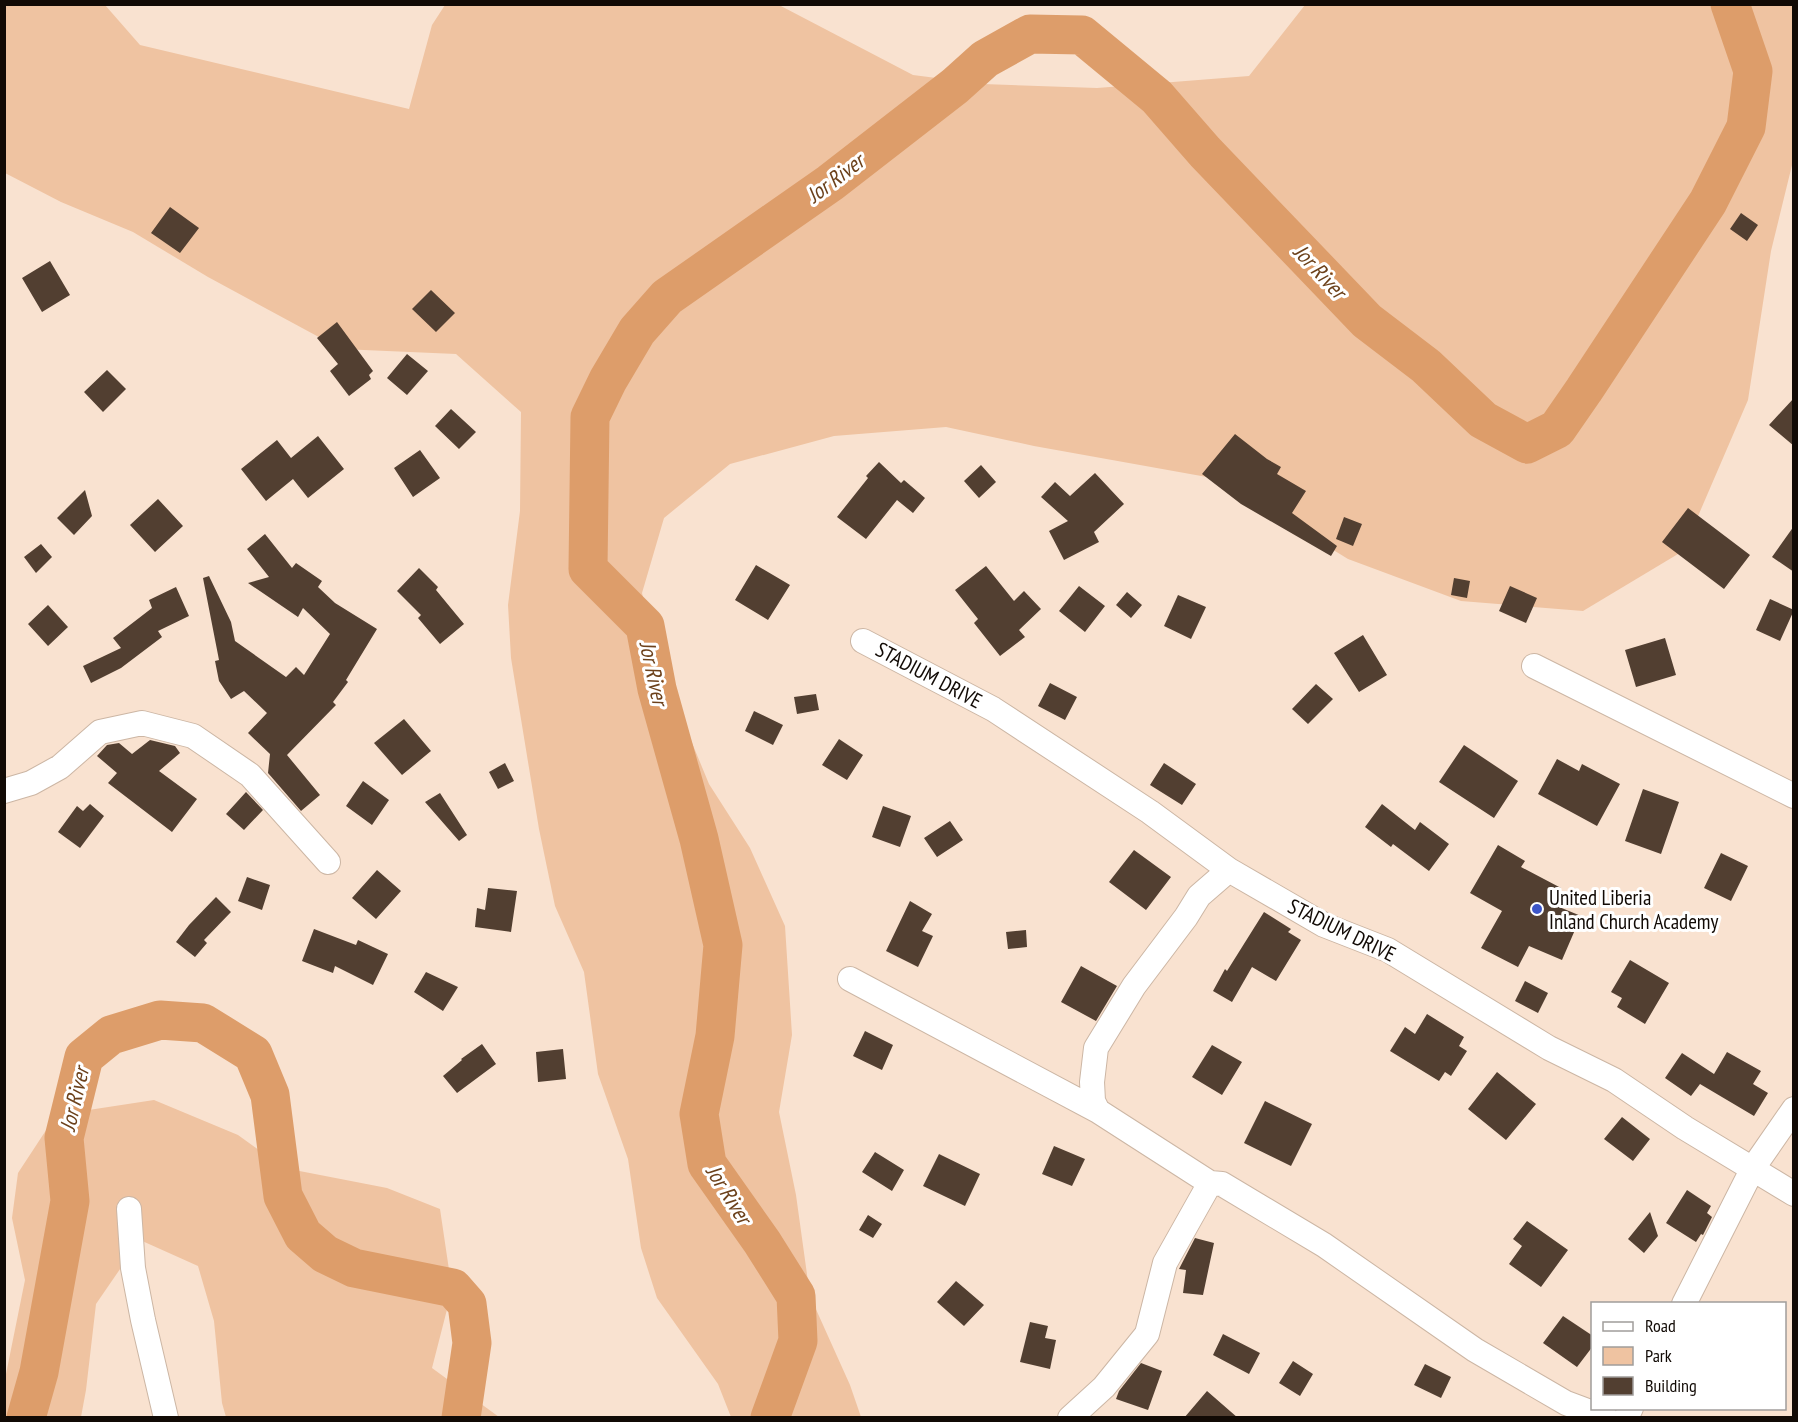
<svg xmlns="http://www.w3.org/2000/svg" width="1798" height="1422" font-family="'PT Sans Narrow',sans-serif">
<style>
.green{fill:#efc3a1}
.lines{fill:none;stroke-linecap:round;stroke-linejoin:round}
.river{stroke:#dd9d6a;stroke-width:39}
.building{fill:#523f31}
.minor-casing{stroke:#ccb6a4;stroke-width:26}
.minor{stroke:#fff;stroke-width:24}
.poi-dot{fill:#3c55c7;stroke:#fff;stroke-width:2}
.labels{text-anchor:middle;dominant-baseline:central;stroke-width:6;stroke-linejoin:round;paint-order:stroke}
.street-label{font-size:21px;fill:#110a05;stroke:#fff}
.poi-label{font-size:21px;fill:#110a05;stroke:#fff;text-anchor:start}
.water-label{font-size:22px;font-style:italic;fill:#6c411b;stroke:#fff}
</style>
<rect width="100%" height="100%" fill="#f9e2d0"/>
<path class="green" d="M 4,5 L 105,5 L 140,45 L 409,109 L 432,25 L 445,5 L 779,5 L 913,75 L 983,84 L 1097,88 L 1249,76 L 1305,5 L 1793,5 L 1793,161 L 1771,251 L 1748,400 L 1683,551 L 1583,611 L 1461,601 L 1348,559 L 1218,479 L 1034,446 L 946,427 L 834,436 L 730,464 L 664,518 L 642,593 L 657,658 L 709,784 L 750,848 L 785,926 L 792,1035 L 779,1112 L 796,1195 L 810,1296 L 850,1385 L 861,1417 L 731,1417 L 718,1384 L 657,1298 L 641,1248 L 628,1159 L 598,1074 L 584,972 L 555,906 L 539,829 L 511,658 L 508,605 L 520,511 L 521,412 L 456,354 L 341,349 L 208,277 L 133,232 L 61,202 L 5,173 Z
M 154,1100 L 238,1135 L 284,1168 L 387,1188 L 440,1209 L 452,1290 L 432,1368 L 499,1417 L 226,1417 L 222,1403 L 214,1321 L 198,1266 L 140,1240 L 96,1304 L 86,1390 L 81,1417 L 5,1418 L 5,1379 L 25,1280 L 12,1218 L 18,1173 L 56,1115 Z"/>
<g class="lines">
<path class="river" d="M 26,1418 L 39,1372 L 70,1201 L 64,1138 L 84,1057 L 111,1035 L 160,1020 L 203,1023 L 253,1054 L 270,1095 L 283,1196 L 303,1235 L 325,1254 L 354,1268 L 453,1288 L 467,1304 L 472,1343 L 461,1418
M 770,1418 L 798,1341 L 796,1296 L 762,1242 L 707,1164 L 699,1114 L 715,1036 L 723,945 L 699,839 L 657,689 L 645,626 L 588,569 L 590,417 L 608,380 L 637,331 L 667,297 L 830,183 L 955,86 L 985,59 L 1030,34 L 1082,35 L 1157,97 L 1205,152 L 1367,321 L 1426,366 L 1483,420 L 1527,444 L 1557,429 L 1584,390 L 1708,202 L 1746,127 L 1753,71 L 1730,4"/>
</g>
<path class="building" d="M 170,207 L 199,228 L 180,253 L 151,233 Z
M 1741,213 L 1758,225 L 1747,241 L 1730,229 Z
M 50,261 L 70,295 L 42,312 L 22,278 Z
M 431,290 L 455,313 L 436,332 L 412,309 Z
M 337,322 L 373,371 L 369,375 L 371,379 L 349,396 L 330,371 L 338,364 L 317,338 Z
M 407,354 L 428,371 L 407,395 L 387,378 Z
M 107,370 L 126,389 L 103,412 L 84,392 Z
M 1794,398 L 1794,446 L 1769,425 Z
M 451,409 L 476,432 L 459,449 L 435,426 Z
M 1235,434 L 1267,459 L 1281,467 L 1277,474 L 1306,491 L 1292,513 L 1337,546 L 1331,556 L 1241,504 L 1202,474 Z
M 318,436 L 344,469 L 308,498 L 293,479 L 266,501 L 241,469 L 277,440 L 291,458 Z
M 420,450 L 440,478 L 413,497 L 394,468 Z
M 879,462 L 901,483 L 904,480 L 925,498 L 913,513 L 897,500 L 866,539 L 837,517 L 868,478 L 866,476 Z
M 981,465 L 996,482 L 979,498 L 964,481 Z
M 1095,473 L 1124,504 L 1094,532 L 1099,542 L 1064,560 L 1049,531 L 1068,521 L 1041,497 L 1055,482 L 1070,496 Z
M 85,490 L 92,516 L 74,535 L 57,518 Z
M 158,499 L 183,526 L 155,552 L 130,525 Z
M 1688,508 L 1750,555 L 1724,589 L 1662,542 Z
M 1344,517 L 1362,524 L 1353,546 L 1336,539 Z
M 1794,526 L 1794,572 L 1772,557 Z
M 265,534 L 292,568 L 296,563 L 322,581 L 318,587 L 335,603 L 377,629 L 346,680 L 348,682 L 333,702 L 336,705 L 287,755 L 320,795 L 301,811 L 268,773 L 270,754 L 248,733 L 267,713 L 244,691 L 231,699 L 219,681 L 215,661 L 219,660 L 203,578 L 209,576 L 231,622 L 235,641 L 286,677 L 296,667 L 304,675 L 330,634 L 303,608 L 298,617 L 248,583 L 269,577 L 247,549 Z
M 41,544 L 52,557 L 36,573 L 24,557 Z
M 756,565 L 790,585 L 768,620 L 735,600 Z
M 986,566 L 1014,601 L 1024,591 L 1041,609 L 1019,630 L 1025,637 L 1000,656 L 974,623 L 978,619 L 955,590 Z
M 419,568 L 438,587 L 436,590 L 464,624 L 440,644 L 418,618 L 421,615 L 397,591 Z
M 1454,578 L 1470,581 L 1467,598 L 1451,595 Z
M 1079,586 L 1105,606 L 1085,632 L 1059,611 Z
M 1510,586 L 1537,598 L 1526,623 L 1499,611 Z
M 176,587 L 189,616 L 158,631 L 162,637 L 121,668 L 91,683 L 83,666 L 121,648 L 113,638 L 152,608 L 149,600 Z
M 1127,592 L 1142,605 L 1131,618 L 1116,605 Z
M 1178,595 L 1206,607 L 1191,639 L 1164,626 Z
M 1770,599 L 1794,610 L 1780,641 L 1756,630 Z
M 48,605 L 68,627 L 48,646 L 28,624 Z
M 1363,635 L 1387,675 L 1359,692 L 1334,653 Z
M 1665,638 L 1676,675 L 1636,687 L 1625,650 Z
M 1050,683 L 1077,697 L 1065,720 L 1038,706 Z
M 1316,684 L 1333,699 L 1308,724 L 1292,709 Z
M 816,694 L 819,710 L 797,714 L 794,697 Z
M 754,711 L 783,725 L 773,745 L 745,731 Z
M 404,719 L 431,751 L 402,775 L 374,743 Z
M 839,739 L 863,755 L 847,780 L 822,765 Z
M 150,740 L 175,746 L 180,753 L 159,771 L 197,799 L 172,832 L 108,783 L 117,773 L 97,756 L 107,745 L 119,743 L 132,754 Z
M 1464,745 L 1518,781 L 1494,818 L 1439,782 Z
M 1557,759 L 1579,771 L 1582,764 L 1620,784 L 1597,826 L 1538,794 Z
M 505,763 L 514,781 L 498,789 L 489,772 Z
M 1164,763 L 1196,784 L 1182,805 L 1150,785 Z
M 363,781 L 389,800 L 372,825 L 346,806 Z
M 1643,789 L 1679,802 L 1661,854 L 1625,841 Z
M 246,792 L 263,810 L 244,830 L 226,814 Z
M 440,793 L 467,835 L 459,841 L 425,802 Z
M 90,804 L 104,816 L 80,848 L 58,832 L 77,806 L 83,811 Z
M 1382,804 L 1415,830 L 1420,822 L 1449,844 L 1429,871 L 1393,844 L 1391,847 L 1365,827 Z
M 883,806 L 911,816 L 900,847 L 872,837 Z
M 950,821 L 963,840 L 937,857 L 924,838 Z
M 1498,845 L 1525,861 L 1521,867 L 1561,888 L 1552,904 L 1581,916 L 1562,960 L 1529,946 L 1518,967 L 1481,948 L 1502,911 L 1470,893 Z
M 1134,850 L 1171,877 L 1146,910 L 1109,882 Z
M 1721,853 L 1748,866 L 1731,901 L 1704,888 Z
M 377,870 L 401,891 L 376,919 L 352,898 Z
M 247,877 L 270,885 L 262,910 L 238,901 Z
M 488,888 L 517,891 L 511,932 L 475,927 L 477,908 L 485,910 Z
M 216,897 L 231,912 L 204,940 L 207,943 L 195,957 L 176,942 L 189,925 Z
M 910,901 L 932,914 L 922,931 L 933,936 L 918,967 L 886,951 Z
M 1264,912 L 1291,929 L 1288,932 L 1301,940 L 1276,981 L 1252,967 L 1232,1002 L 1213,991 L 1225,969 L 1227,971 Z
M 314,929 L 356,945 L 358,940 L 388,954 L 373,985 L 335,966 L 333,973 L 302,961 Z
M 1026,930 L 1027,947 L 1008,949 L 1006,932 Z
M 1630,960 L 1669,983 L 1645,1024 L 1617,1007 L 1622,998 L 1611,992 Z
M 1081,966 L 1117,986 L 1096,1021 L 1061,1002 Z
M 426,972 L 458,987 L 443,1011 L 414,992 Z
M 1525,981 L 1548,993 L 1538,1013 L 1515,1001 Z
M 1427,1014 L 1464,1037 L 1459,1046 L 1467,1051 L 1451,1076 L 1445,1072 L 1439,1081 L 1390,1051 L 1405,1027 L 1415,1034 Z
M 865,1031 L 893,1045 L 882,1070 L 853,1056 Z
M 482,1044 L 496,1064 L 457,1093 L 443,1076 L 462,1060 L 461,1059 Z
M 1212,1045 L 1242,1062 L 1222,1095 L 1192,1077 Z
M 563,1049 L 566,1079 L 538,1082 L 536,1052 Z
M 1727,1052 L 1761,1071 L 1753,1084 L 1768,1093 L 1754,1116 L 1700,1084 L 1691,1096 L 1665,1078 L 1682,1053 L 1714,1074 Z
M 1497,1072 L 1536,1104 L 1506,1140 L 1468,1109 Z
M 1265,1101 L 1312,1124 L 1291,1166 L 1244,1143 Z
M 1622,1117 L 1650,1139 L 1633,1161 L 1604,1139 Z
M 1054,1146 L 1085,1159 L 1072,1186 L 1042,1174 Z
M 875,1152 L 904,1170 L 892,1191 L 862,1172 Z
M 939,1154 L 980,1174 L 965,1206 L 923,1186 Z
M 1687,1190 L 1711,1206 L 1707,1213 L 1712,1217 L 1703,1235 L 1701,1234 L 1696,1242 L 1666,1223 Z
M 1650,1212 L 1658,1236 L 1644,1253 L 1628,1239 Z
M 868,1215 L 882,1224 L 873,1238 L 859,1230 Z
M 1527,1221 L 1568,1250 L 1541,1287 L 1509,1264 L 1522,1246 L 1513,1239 Z
M 1195,1238 L 1214,1243 L 1203,1295 L 1183,1293 L 1186,1270 L 1179,1269 Z
M 956,1281 L 984,1305 L 964,1326 L 937,1302 Z
M 1563,1316 L 1593,1336 L 1593,1346 L 1577,1367 L 1543,1343 Z
M 1030,1322 L 1048,1326 L 1045,1338 L 1056,1340 L 1050,1369 L 1020,1362 Z
M 1223,1334 L 1260,1353 L 1249,1374 L 1213,1355 Z
M 1293,1361 L 1313,1374 L 1300,1396 L 1279,1383 Z
M 1141,1363 L 1162,1371 L 1148,1410 L 1116,1399 L 1119,1391 Z
M 1425,1364 L 1451,1377 L 1441,1398 L 1414,1385 Z
M 1207,1391 L 1238,1418 L 1184,1418 Z"/>
<g class="lines">
<g class="minor-casing">
<path id="minor" d="M 863,641 L 993,709 L 1150,812 L 1229,870 L 1324,925 L 1388,950 L 1549,1048 L 1614,1080 L 1685,1128 L 1794,1194
M 1534,666 L 1794,796
M 4,791 L 31,783 L 60,767 L 100,732 L 142,723 L 193,736 L 250,775 L 328,862
M 1229,870 L 1199,896 L 1186,917 L 1134,986 L 1096,1048 L 1092,1082 L 1093,1101 L 1098,1111 L 1210,1183 L 1222,1184 L 1324,1245 L 1475,1350 L 1566,1403 L 1606,1418
M 850,979 L 1098,1111
M 129,1209 L 133,1268 L 143,1320 L 166,1418
M 1684,1304 L 1753,1168 L 1794,1109
M 1070,1418 L 1104,1387 L 1147,1334 L 1165,1263 L 1210,1183
M 1626,1418 L 1631,1408"/>
</g>
<use href="#minor" class="minor"/>
</g>
<circle class="poi-dot" cx="1537" cy="909" r="6"/>
<g class="labels">
<g class="street-label">
<text transform="translate(929 675) rotate(28)">STADIUM DRIVE</text>
<text transform="translate(1342 930) rotate(26)">STADIUM DRIVE</text>
</g>
<g class="poi-label">
<text x="1549" y="897">United Liberia<tspan x="1549" dy="24">Inland Church Academy</tspan></text>
</g>
<g class="water-label">
<text transform="translate(835 178) rotate(-37)">Jor River</text>
<text transform="translate(1320 271) rotate(47)">Jor River</text>
<text transform="translate(654 673) rotate(78)">Jor River</text>
<text transform="translate(74 1099) rotate(-77)">Jor River</text>
<text transform="translate(729 1194) rotate(58)">Jor River</text>
</g>
</g>
<rect width="1798" height="1422" fill="none" stroke="#110a05" stroke-width="12"/>
<rect x="1591" y="1302" width="195" height="108" fill="#ffffff" stroke="#a09d9b" stroke-width="1.5"/>
<rect x="1603" y="1322" width="30" height="9" fill="#ffffff" stroke="#a09d9b" stroke-width="1.5"/>
<text x="1645" y="1332" font-size="18" fill="#110a05">Road</text>
<rect x="1603" y="1347" width="30" height="18" fill="#efc3a1" stroke="#a09d9b" stroke-width="1.5"/>
<text x="1645" y="1362" font-size="18" fill="#110a05">Park</text>
<rect x="1603" y="1377" width="30" height="18" fill="#523f31" stroke="#a09d9b" stroke-width="1.5"/>
<text x="1645" y="1392" font-size="18" fill="#110a05">Building</text>
</svg>
